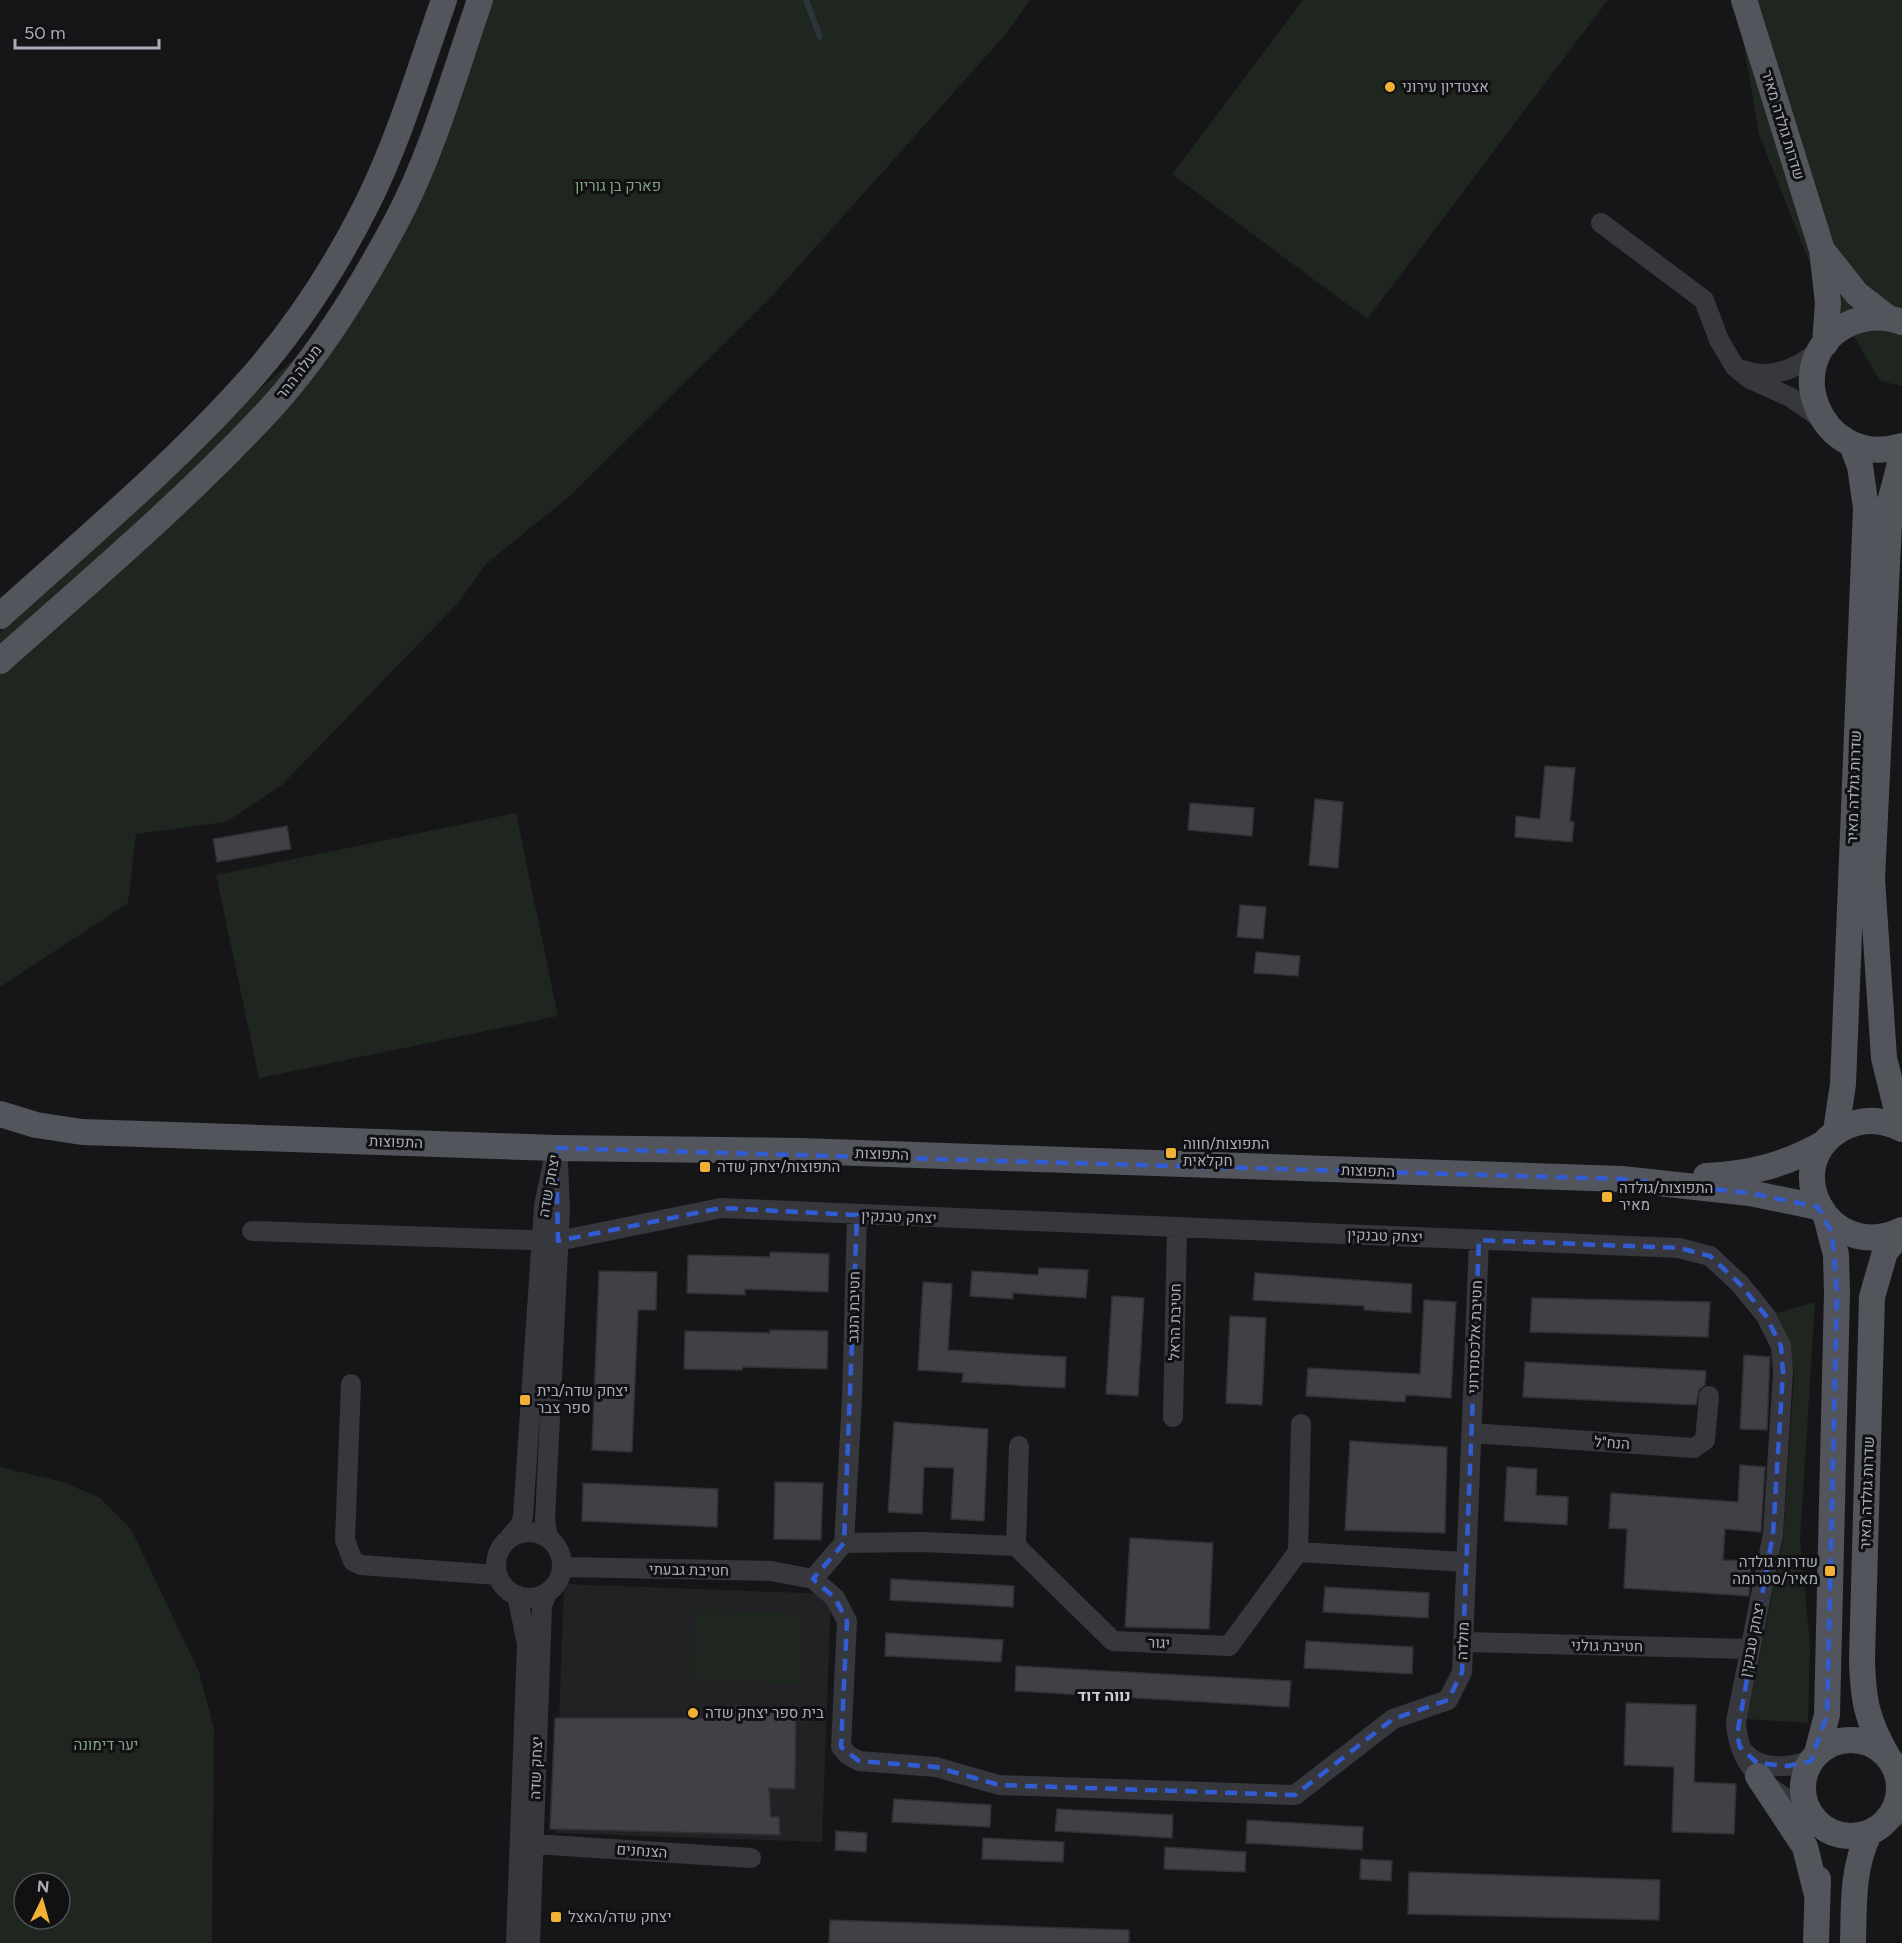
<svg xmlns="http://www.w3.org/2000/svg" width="1902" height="1943" font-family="Figtree,Heebo,sans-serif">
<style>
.built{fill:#222225}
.green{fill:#1e261f;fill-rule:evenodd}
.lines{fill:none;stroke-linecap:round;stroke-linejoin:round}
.stream{stroke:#2c353c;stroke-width:6}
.building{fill:#404145;stroke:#303034;stroke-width:1.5}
.minor{stroke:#37383d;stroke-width:20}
.major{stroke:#53555c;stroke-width:26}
.marked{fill:none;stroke:#325cd3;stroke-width:4.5;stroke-dasharray:12 8;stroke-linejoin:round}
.poi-dot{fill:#f2b134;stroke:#111113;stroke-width:2}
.labels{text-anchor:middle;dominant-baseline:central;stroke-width:6;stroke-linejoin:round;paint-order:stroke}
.poi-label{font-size:15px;fill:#a8adb8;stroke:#111113;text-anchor:start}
.street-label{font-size:15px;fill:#a8adb8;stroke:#111113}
.park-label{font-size:15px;fill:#7fa381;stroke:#111113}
.neighbourhood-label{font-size:16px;font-weight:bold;fill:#c9ccd4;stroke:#111113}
</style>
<rect width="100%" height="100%" fill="#161618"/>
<path class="built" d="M 564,1584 L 831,1594 L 822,1842 L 555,1833 Z"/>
<path class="green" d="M 490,0 L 1030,0 L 1005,35 L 771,297 L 571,495 L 486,564 L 459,602 L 282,785 L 226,822 L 136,834 L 128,903 L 0,987 L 0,632 L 237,409 L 355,306 Z
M 1303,0 L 1608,0 L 1367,319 L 1172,174 Z
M 1736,0 L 1902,0 L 1902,386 L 1880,381 L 1808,259 L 1759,134 Z
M 516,813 L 558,1016 L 259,1078 L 216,875 Z
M 1815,1302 L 1800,1541 L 1810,1643 L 1808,1723 L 1747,1719 L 1783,1540 L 1794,1376 L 1790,1345 L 1776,1313 Z
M 0,1467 L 63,1482 L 100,1498 L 131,1529 L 199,1672 L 214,1728 L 212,1943 L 0,1943 ZM 24,1883 L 60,1883 L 60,1919 L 24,1919 Z
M 695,1609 L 805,1614 L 801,1685 L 691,1679 Z"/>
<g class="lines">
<path class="stream" d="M 806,0 L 820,37"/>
</g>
<path class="building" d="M 1545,766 L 1575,768 L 1570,821 L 1574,822 L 1572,842 L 1515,837 L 1516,816 L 1540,819 Z
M 1315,799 L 1343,802 L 1338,868 L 1309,865 Z
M 1190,803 L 1254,808 L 1252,836 L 1188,830 Z
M 287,826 L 291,849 L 217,862 L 213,839 Z
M 1240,905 L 1266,907 L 1263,939 L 1237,937 Z
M 1256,952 L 1300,956 L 1298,976 L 1254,973 Z
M 770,1252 L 829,1254 L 828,1292 L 745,1289 L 745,1295 L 687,1293 L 688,1255 L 770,1257 Z
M 1039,1268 L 1088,1270 L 1086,1298 L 1013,1293 L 1013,1299 L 970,1296 L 972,1271 L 1038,1275 Z
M 599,1271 L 657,1272 L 656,1310 L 638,1310 L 632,1452 L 592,1450 Z
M 1255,1273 L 1412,1284 L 1411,1313 L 1364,1310 L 1364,1306 L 1253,1300 Z
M 923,1282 L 952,1284 L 948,1350 L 1066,1357 L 1065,1388 L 962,1382 L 963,1373 L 918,1370 Z
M 1112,1296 L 1144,1298 L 1138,1396 L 1106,1394 Z
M 1532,1298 L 1710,1302 L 1708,1337 L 1530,1332 Z
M 1424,1300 L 1456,1302 L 1451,1398 L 1406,1395 L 1405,1402 L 1306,1396 L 1308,1368 L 1420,1374 Z
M 1230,1316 L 1266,1318 L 1262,1405 L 1226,1403 Z
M 770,1330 L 828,1331 L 827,1369 L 743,1367 L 742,1370 L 684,1369 L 685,1331 L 770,1333 Z
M 1744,1355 L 1770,1357 L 1767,1430 L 1740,1429 Z
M 1525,1362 L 1706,1371 L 1705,1385 L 1699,1390 L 1696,1405 L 1523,1397 Z
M 894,1422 L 988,1429 L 984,1521 L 951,1519 L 954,1468 L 924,1467 L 922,1514 L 888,1512 Z
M 1350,1441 L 1447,1447 L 1445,1533 L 1345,1530 Z
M 1740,1465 L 1765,1467 L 1761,1532 L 1725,1529 L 1723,1560 L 1751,1561 L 1749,1596 L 1624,1588 L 1627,1529 L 1609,1528 L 1611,1493 L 1738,1502 Z
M 1507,1467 L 1537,1469 L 1536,1495 L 1568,1497 L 1567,1525 L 1504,1521 Z
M 775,1482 L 823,1483 L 821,1540 L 774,1539 Z
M 583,1483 L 718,1489 L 717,1527 L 582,1521 Z
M 1130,1538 L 1213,1543 L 1209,1629 L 1125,1627 Z
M 891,1579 L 1014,1586 L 1013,1607 L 890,1600 Z
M 1325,1587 L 1429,1593 L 1428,1618 L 1323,1612 Z
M 886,1633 L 1003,1640 L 1001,1662 L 885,1656 Z
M 1306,1641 L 1413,1647 L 1412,1674 L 1304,1668 Z
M 1016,1666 L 1291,1681 L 1289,1707 L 1015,1691 Z
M 1626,1703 L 1696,1705 L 1694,1782 L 1736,1784 L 1734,1834 L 1672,1832 L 1674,1767 L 1624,1765 Z
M 725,1706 L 796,1708 L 795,1789 L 769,1788 L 771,1817 L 779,1817 L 780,1835 L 550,1829 L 555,1718 L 725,1718 Z
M 894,1799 L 991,1805 L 990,1827 L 892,1822 Z
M 1057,1809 L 1173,1815 L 1172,1838 L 1055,1831 Z
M 1247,1820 L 1363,1827 L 1362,1850 L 1246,1843 Z
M 836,1831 L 867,1833 L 866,1852 L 835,1850 Z
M 983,1838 L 1064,1842 L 1063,1862 L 982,1859 Z
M 1165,1847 L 1246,1852 L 1245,1872 L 1164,1869 Z
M 1361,1859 L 1392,1861 L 1391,1881 L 1360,1879 Z
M 1409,1872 L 1660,1880 L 1659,1920 L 1408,1914 Z
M 830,1920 L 1129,1930 L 1129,1943 L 829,1943 Z"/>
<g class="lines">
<path class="minor" d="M 1601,223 L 1704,300 L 1719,340 L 1735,367 L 1750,379 L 1790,397 L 1821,418
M 1743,370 C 1772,381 1800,367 1822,348
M 857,1215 L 852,1399 L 844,1543 L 813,1579 L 835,1598 L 847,1621 L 841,1747 L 848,1755 L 859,1761 L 936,1767 L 999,1785 L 1295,1795 L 1393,1719 L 1448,1700 L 1462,1672 L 1479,1240
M 252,1231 L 558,1241 L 721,1208 L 1679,1248 L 1710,1256 L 1740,1284 L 1766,1316 L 1781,1346 L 1783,1372 L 1773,1534 L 1736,1722 C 1738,1767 1770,1792 1808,1810
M 351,1384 L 345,1540 L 353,1561 L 361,1565 L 497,1575
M 1173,1417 L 1177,1228
M 1471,1433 L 1694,1448 L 1705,1440 L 1709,1396
M496 1565a33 33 0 1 1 66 0a33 33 0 1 1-66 0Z
M 510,1537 L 521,1524 L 523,1516 L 544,1206 L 556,1148
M 548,1537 L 545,1520 L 560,1209 L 558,1163
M 844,1543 L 922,1542 L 1016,1546 L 1113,1641 L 1229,1646 L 1298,1552 L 1465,1562
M 1016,1546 L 1019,1446
M 1298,1552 L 1301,1424
M 563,1567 L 771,1571 L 813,1579
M 1463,1642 L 1750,1649
M 1744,1752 C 1761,1772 1789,1767 1811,1761
M 1897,1771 L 1902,1774
M 1890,1818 L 1902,1815
M 534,1844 L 751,1858
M 516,1943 L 527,1644 L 517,1595
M 530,1943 L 542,1606 L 547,1593"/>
<path class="major" d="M 1744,0 L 1822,250 L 1828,303 L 1825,344
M 1822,250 L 1857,294 L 1888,318
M 1902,322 C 1886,316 1869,316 1853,322 C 1774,355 1819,472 1902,446
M 1902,456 L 1890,502 L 1872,879 L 1884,1058 L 1898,1115 L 1902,1122
M 0,616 C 83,541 170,468 245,385 C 293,332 335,268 367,204 C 399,140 420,68 444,0
M 0,661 C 92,579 187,499 271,408 C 321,353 362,286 397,220 C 433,152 455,72 480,0
M 0,1114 L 36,1125 L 82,1132 L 556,1148 L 801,1151 L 1622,1179 L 1750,1193 L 1818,1207
M 1902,1129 C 1883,1119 1864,1118 1845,1127 C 1775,1162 1827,1266 1902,1230
M 1836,1131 L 1843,1084 L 1866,508 L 1860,466 L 1852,445
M 1706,1176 C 1750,1174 1785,1165 1824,1143
M1803 1788a48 48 0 1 1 96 0a48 48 0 1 1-96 0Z
M 1817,1753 L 1827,1715 L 1837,1292 L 1836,1255 L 1827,1220
M 1888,1757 C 1867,1721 1863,1701 1862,1659 L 1872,1297 L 1885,1252 L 1902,1232
M 1758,1776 L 1805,1847 L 1817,1895
M 1816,1943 L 1818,1879
M 1853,1943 C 1854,1905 1852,1868 1869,1834"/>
</g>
<path class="marked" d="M 556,1148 L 1622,1179 L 1750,1193 L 1818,1207 L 1832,1233 L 1837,1292 L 1827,1715 L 1811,1761 L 1788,1766 L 1757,1763 L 1740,1747 L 1737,1735 L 1773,1534 L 1783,1372 L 1781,1346 L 1766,1316 L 1740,1284 L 1710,1256 L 1679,1248 L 1479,1240 L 1462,1672 L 1448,1700 L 1393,1719 L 1295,1795 L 999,1785 L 936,1767 L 859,1761 L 841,1747 L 847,1621 L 835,1598 L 813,1579 L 844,1543 L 857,1215 L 721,1208 L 558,1241 Z"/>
<g class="poi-dot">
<circle cx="1390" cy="87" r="6"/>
<rect x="1165" y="1147" width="12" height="12" rx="3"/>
<rect x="699" y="1161" width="12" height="12" rx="3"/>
<rect x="1601" y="1191" width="12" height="12" rx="3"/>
<rect x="519" y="1394" width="12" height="12" rx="3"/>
<rect x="1824" y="1565" width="12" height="12" rx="3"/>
<circle cx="693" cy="1713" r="6"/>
<rect x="550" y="1911" width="12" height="12" rx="3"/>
</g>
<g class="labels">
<g class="poi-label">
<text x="1402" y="87">אצטדיון עירוני</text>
<text x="1183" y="1144">התפוצות/חווה<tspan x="1183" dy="17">חקלאית</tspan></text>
<text x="717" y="1167">התפוצות/יצחק שדה</text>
<text x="1619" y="1188">התפוצות/גולדה<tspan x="1619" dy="17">מאיר</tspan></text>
<text x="537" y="1391">יצחק שדה/בית<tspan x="537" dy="17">ספר צבר</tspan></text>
<text x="1818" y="1562" text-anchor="end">שדרות גולדה<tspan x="1818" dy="17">מאיר/סטרומה</tspan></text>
<text x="705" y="1713">בית ספר יצחק שדה</text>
<text x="568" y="1917">יצחק שדה/האצל</text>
</g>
<g class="street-label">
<text transform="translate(1783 125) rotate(73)">שדרות גולדה מאיר</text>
<text transform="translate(299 372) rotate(-52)">מעלה ההר</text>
<text transform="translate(1854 787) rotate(-88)">שדרות גולדה מאיר</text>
<text transform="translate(396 1142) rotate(2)">התפוצות</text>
<text transform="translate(882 1154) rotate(2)">התפוצות</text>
<text transform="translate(1368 1171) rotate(2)">התפוצות</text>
<text transform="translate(549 1186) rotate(-80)">יצחק שדה</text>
<text transform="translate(899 1217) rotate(2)">יצחק טבנקין</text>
<text transform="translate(1385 1236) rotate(2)">יצחק טבנקין</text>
<text transform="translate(854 1307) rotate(-89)">חטיבת הנגב</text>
<text transform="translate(1175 1322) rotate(-89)">חטיבת הראל</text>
<text transform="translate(1475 1337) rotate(-88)">חטיבת אלכסנדרוני</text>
<text transform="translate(1612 1443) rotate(4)">הנח"ל</text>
<text transform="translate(1867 1493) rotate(-88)">שדרות גולדה מאיר</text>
<text transform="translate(689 1570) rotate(1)">חטיבת גבעתי</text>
<text transform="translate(1752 1640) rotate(-79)">יצחק טבנקין</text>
<text transform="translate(1463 1641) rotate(-88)">מולדה</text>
<text transform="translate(1159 1643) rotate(2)">יגור</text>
<text transform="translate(1607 1646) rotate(1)">חטיבת גולני</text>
<text transform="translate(536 1768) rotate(-88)">יצחק שדה</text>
<text transform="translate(642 1851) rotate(4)">הצנחנים</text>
</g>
<g class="park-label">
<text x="618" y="186">פארק בן גוריון</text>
<text x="106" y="1745">יער דימונה</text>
</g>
<g class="neighbourhood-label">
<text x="1104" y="1695">נווה דוד</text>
</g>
</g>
<g transform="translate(42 1901) rotate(5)"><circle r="28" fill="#111113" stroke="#4d4f55" stroke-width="1.5"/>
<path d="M0-4.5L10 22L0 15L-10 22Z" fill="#f2b134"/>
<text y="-9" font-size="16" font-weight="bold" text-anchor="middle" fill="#a8adb8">N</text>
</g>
<path d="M15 39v9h144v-9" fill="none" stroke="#a8adb8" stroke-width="3"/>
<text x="24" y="39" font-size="18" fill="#a8adb8" stroke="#111113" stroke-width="4.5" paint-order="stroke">50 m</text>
</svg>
